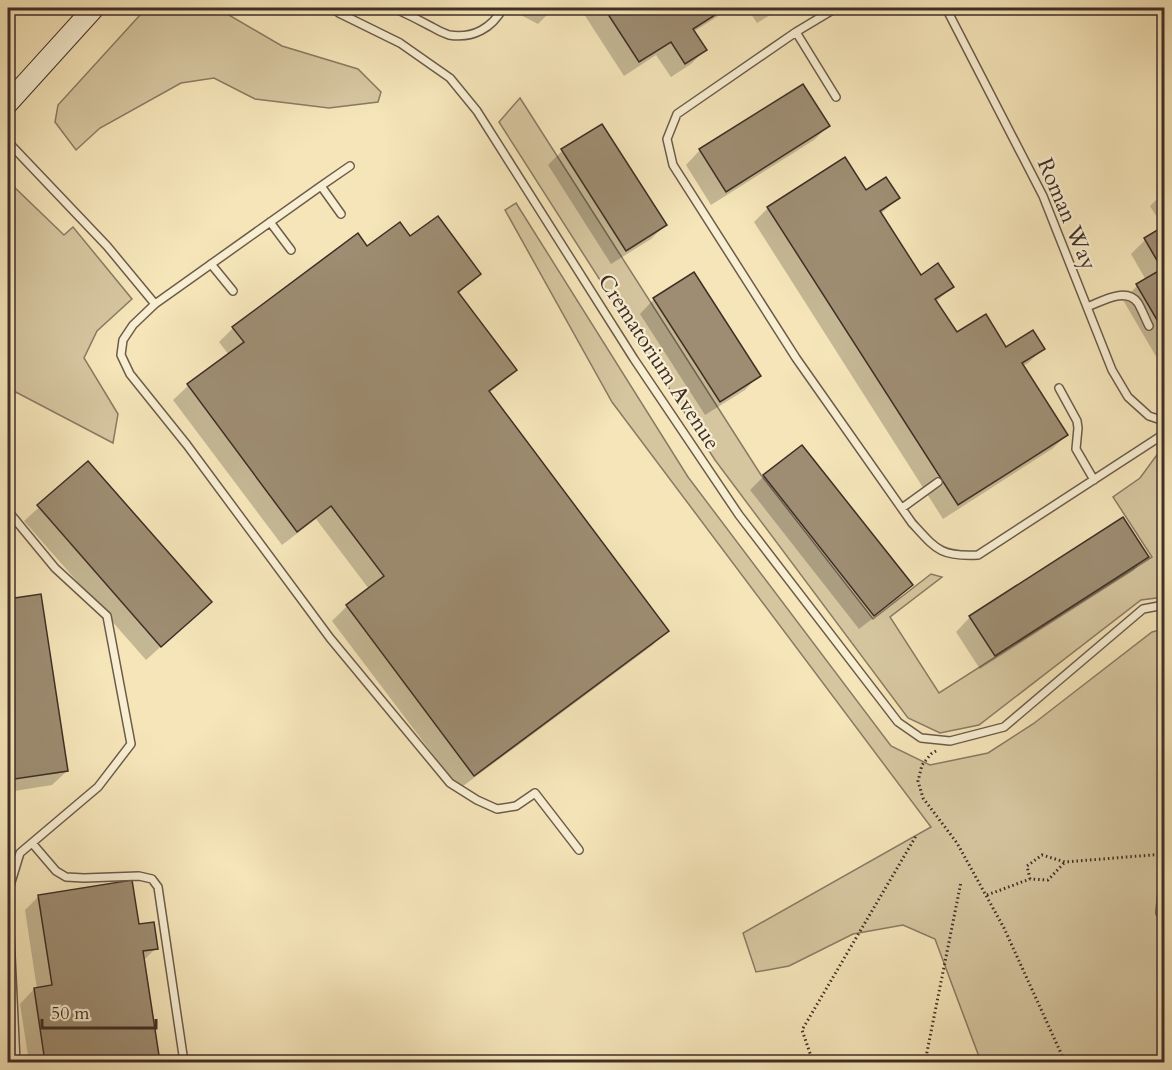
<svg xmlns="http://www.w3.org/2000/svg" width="1172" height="1070" font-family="Cardo,serif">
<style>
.green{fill:#d6c6a0;stroke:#8a7a63;stroke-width:1.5}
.shadow{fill:#0003}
.building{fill:#9e8d72;stroke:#3f2e26;stroke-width:1.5}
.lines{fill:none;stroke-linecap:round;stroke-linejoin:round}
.service-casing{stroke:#6c5c4b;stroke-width:10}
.secondary-casing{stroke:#3f2e26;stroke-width:22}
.path{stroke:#3f2e26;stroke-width:3;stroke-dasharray:1.5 3;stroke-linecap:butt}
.service{stroke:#f8eed2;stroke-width:7}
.secondary{stroke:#f8eed2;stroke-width:20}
.labels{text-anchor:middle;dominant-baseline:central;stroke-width:4.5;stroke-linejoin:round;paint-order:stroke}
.street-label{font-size:22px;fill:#3f2e26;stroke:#f8eed2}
</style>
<rect width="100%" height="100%" fill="#f5e5b9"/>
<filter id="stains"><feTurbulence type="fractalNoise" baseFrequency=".00333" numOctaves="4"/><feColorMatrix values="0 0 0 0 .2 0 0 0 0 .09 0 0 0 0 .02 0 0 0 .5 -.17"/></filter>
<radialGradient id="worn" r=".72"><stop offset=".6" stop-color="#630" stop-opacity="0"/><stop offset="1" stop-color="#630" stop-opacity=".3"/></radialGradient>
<path class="green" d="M 149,8 L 217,8 L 282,46 L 358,69 L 381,92 L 378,102 L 329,108 L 255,99 L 214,78 L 181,83 L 100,128 L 76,150 L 55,122 L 58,105 L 140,15 Z
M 520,98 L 761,475 L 873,619 L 931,574 L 942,577 L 890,617 L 939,693 L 1152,557 L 1113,497 L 1140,478 L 1159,452 L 1164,452 L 1164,597 L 1141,600 L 979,725 L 940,733 L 908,718 L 715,460 L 499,122 Z
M 8,184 L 11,184 L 64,235 L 73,227 L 132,299 L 97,331 L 84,358 L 118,414 L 113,443 L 8,388 Z
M 516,203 L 688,477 L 891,746 L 930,765 L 988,753 L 1033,724 L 1152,632 L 1164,629 L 1164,1062 L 981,1062 L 935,939 L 903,925 L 853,934 L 789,966 L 756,972 L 743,933 L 931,827 L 612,402 L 505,210 Z"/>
<path class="shadow" d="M 515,8 L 554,8 L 538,24 L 513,11 Z
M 580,8 L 731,8 L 693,32 L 705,50 L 691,64 L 671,77 L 656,55 L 624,76 Z
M 747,8 L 779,8 L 775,12 L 757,23 Z
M 989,8 L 1006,8 L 993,15 Z
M 828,126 L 814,140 L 711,205 L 686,165 L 700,150 Z
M 562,151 L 665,225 L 651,239 L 611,264 L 548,165 Z
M 865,192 L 898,198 L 881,214 L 920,277 L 952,287 L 936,302 L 956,334 L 1006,349 L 1043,349 L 1028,363 L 1023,366 L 1067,435 L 1052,449 L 943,519 L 754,222 L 768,208 Z
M 1164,192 L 1164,370 L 1123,300 L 1137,286 L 1146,280 L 1131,254 L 1145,240 L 1164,229 L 1150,206 Z
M 410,239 L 479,274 L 458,294 L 515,370 L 500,384 L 489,393 L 667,630 L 653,645 L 459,789 L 332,621 L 347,606 L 369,589 L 316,519 L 282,545 L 173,400 L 188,386 L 229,355 L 219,342 L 233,328 L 367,248 Z
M 654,299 L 759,375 L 745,390 L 705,415 L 640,314 Z
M 88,463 L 210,602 L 146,660 L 24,521 Z
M 764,476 L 911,585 L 897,600 L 859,629 L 750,490 Z
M 1123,519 L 1147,556 L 1133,571 L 980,669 L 956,632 L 970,617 Z
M 40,595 L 67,771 L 52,785 L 8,792 L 8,600 Z
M 1164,858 L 1164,891 L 1159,891 L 1161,861 Z
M 39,896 L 137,926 L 156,948 L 143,961 L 158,1062 L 29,1062 L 20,1004 L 34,989 L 37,989 L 25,910 Z"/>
<path class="building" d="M 604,8 L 726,8 L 693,29 L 707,50 L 685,64 L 671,42 L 639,62 Z
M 803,84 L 830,126 L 726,192 L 699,149 Z
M 602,124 L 667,225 L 626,251 L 561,149 Z
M 845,157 L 866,190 L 886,177 L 900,198 L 880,211 L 921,275 L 938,263 L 954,287 L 935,299 L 957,332 L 986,314 L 1006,347 L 1033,330 L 1045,349 L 1022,363 L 1068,435 L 958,505 L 767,207 Z
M 438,216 L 481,274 L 458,292 L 517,370 L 489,391 L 669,631 L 474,776 L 346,605 L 384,576 L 331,506 L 297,532 L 187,384 L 244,342 L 232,327 L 358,233 L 367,246 L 400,222 L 410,236 Z
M 1164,226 L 1164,332 L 1136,284 L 1162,269 L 1144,238 Z
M 694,272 L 761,376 L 720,402 L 653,298 Z
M 802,445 L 913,585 L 874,616 L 763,475 Z
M 88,461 L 212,602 L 161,647 L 37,505 Z
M 1123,517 L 1149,557 L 995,656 L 969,616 Z
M 41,594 L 68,771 L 8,780 L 8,599 Z
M 132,880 L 139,924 L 154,922 L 158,949 L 143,951 L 160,1062 L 45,1062 L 34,988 L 52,985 L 38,895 Z"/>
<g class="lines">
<g class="service-casing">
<path id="service" d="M 332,8 L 339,13 L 400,43 L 450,78 L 477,111 L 634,359 L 739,515 L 898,722 L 921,738 L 950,741 L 1004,727 L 1143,609 L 1164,605
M 394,8 C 407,14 419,20 432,27 C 437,30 443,33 449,35 C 473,39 492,28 503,8
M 836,8 L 796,32 L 677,114 L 667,139 L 673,165 L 796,358 L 912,523 C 936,549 940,557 978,555 L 1164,434
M 946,8 L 1043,196 L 1112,370 L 1128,397 L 1149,416 L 1164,421
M 796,32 L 836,97
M 8,142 L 107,246 L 155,304 L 321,186 L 350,166
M 321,186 L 341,214
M 270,222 L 291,250
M 211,264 L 233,291
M 155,304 L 133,325 L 123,340 L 121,355 L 130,374 L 187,445 L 330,638 L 450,783 L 477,800 L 497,809 L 516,806 L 535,793 L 579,850
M 1087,307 C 1101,302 1126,286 1138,303 C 1142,310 1145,318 1149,326
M 1059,388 L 1077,421 L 1078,428 L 1076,449 L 1094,480
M 902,508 L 938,482
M 8,511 L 55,568 L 107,616 L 131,744 L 98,787 L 20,853 L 8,892 L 16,1062
M 32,843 L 56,871 L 66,877 L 84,878 L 139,876 L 152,879 L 158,887 L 184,1062
M 1164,873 L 1160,913 L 1164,917"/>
</g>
<g class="secondary-casing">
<path id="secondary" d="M 8,103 L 94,8"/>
</g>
<path class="path" d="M 936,751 L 931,754 L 922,765 L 918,781 L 923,798 L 957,843 L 1004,928 L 1065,1062
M 1030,879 L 1027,866 L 1042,855 L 1065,862 L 1164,854
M 987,895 L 1030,879 L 1048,880 L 1065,862
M 813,1062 L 802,1030 L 916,836
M 925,1062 L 961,882"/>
<use href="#service" class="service"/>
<use href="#secondary" class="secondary"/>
</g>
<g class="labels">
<g class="street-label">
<text transform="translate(1067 214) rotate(67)">Roman Way</text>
<text transform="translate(659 362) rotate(57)">Crematorium Avenue</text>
</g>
</g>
<rect width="1172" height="1070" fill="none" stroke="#f5e5b9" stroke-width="30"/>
<rect x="9" y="9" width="1154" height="1052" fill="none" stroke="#3f2e26" stroke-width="3"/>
<rect x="15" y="15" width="1142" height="1040" fill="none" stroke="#3f2e26" stroke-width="1.5"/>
<path d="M42 1019v9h114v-9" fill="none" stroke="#3f2e26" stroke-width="3"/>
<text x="51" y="1019" font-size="18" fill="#3f2e26" stroke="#f8eed2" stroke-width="4.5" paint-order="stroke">50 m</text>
<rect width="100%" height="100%" filter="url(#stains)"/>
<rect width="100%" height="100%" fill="url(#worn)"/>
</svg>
